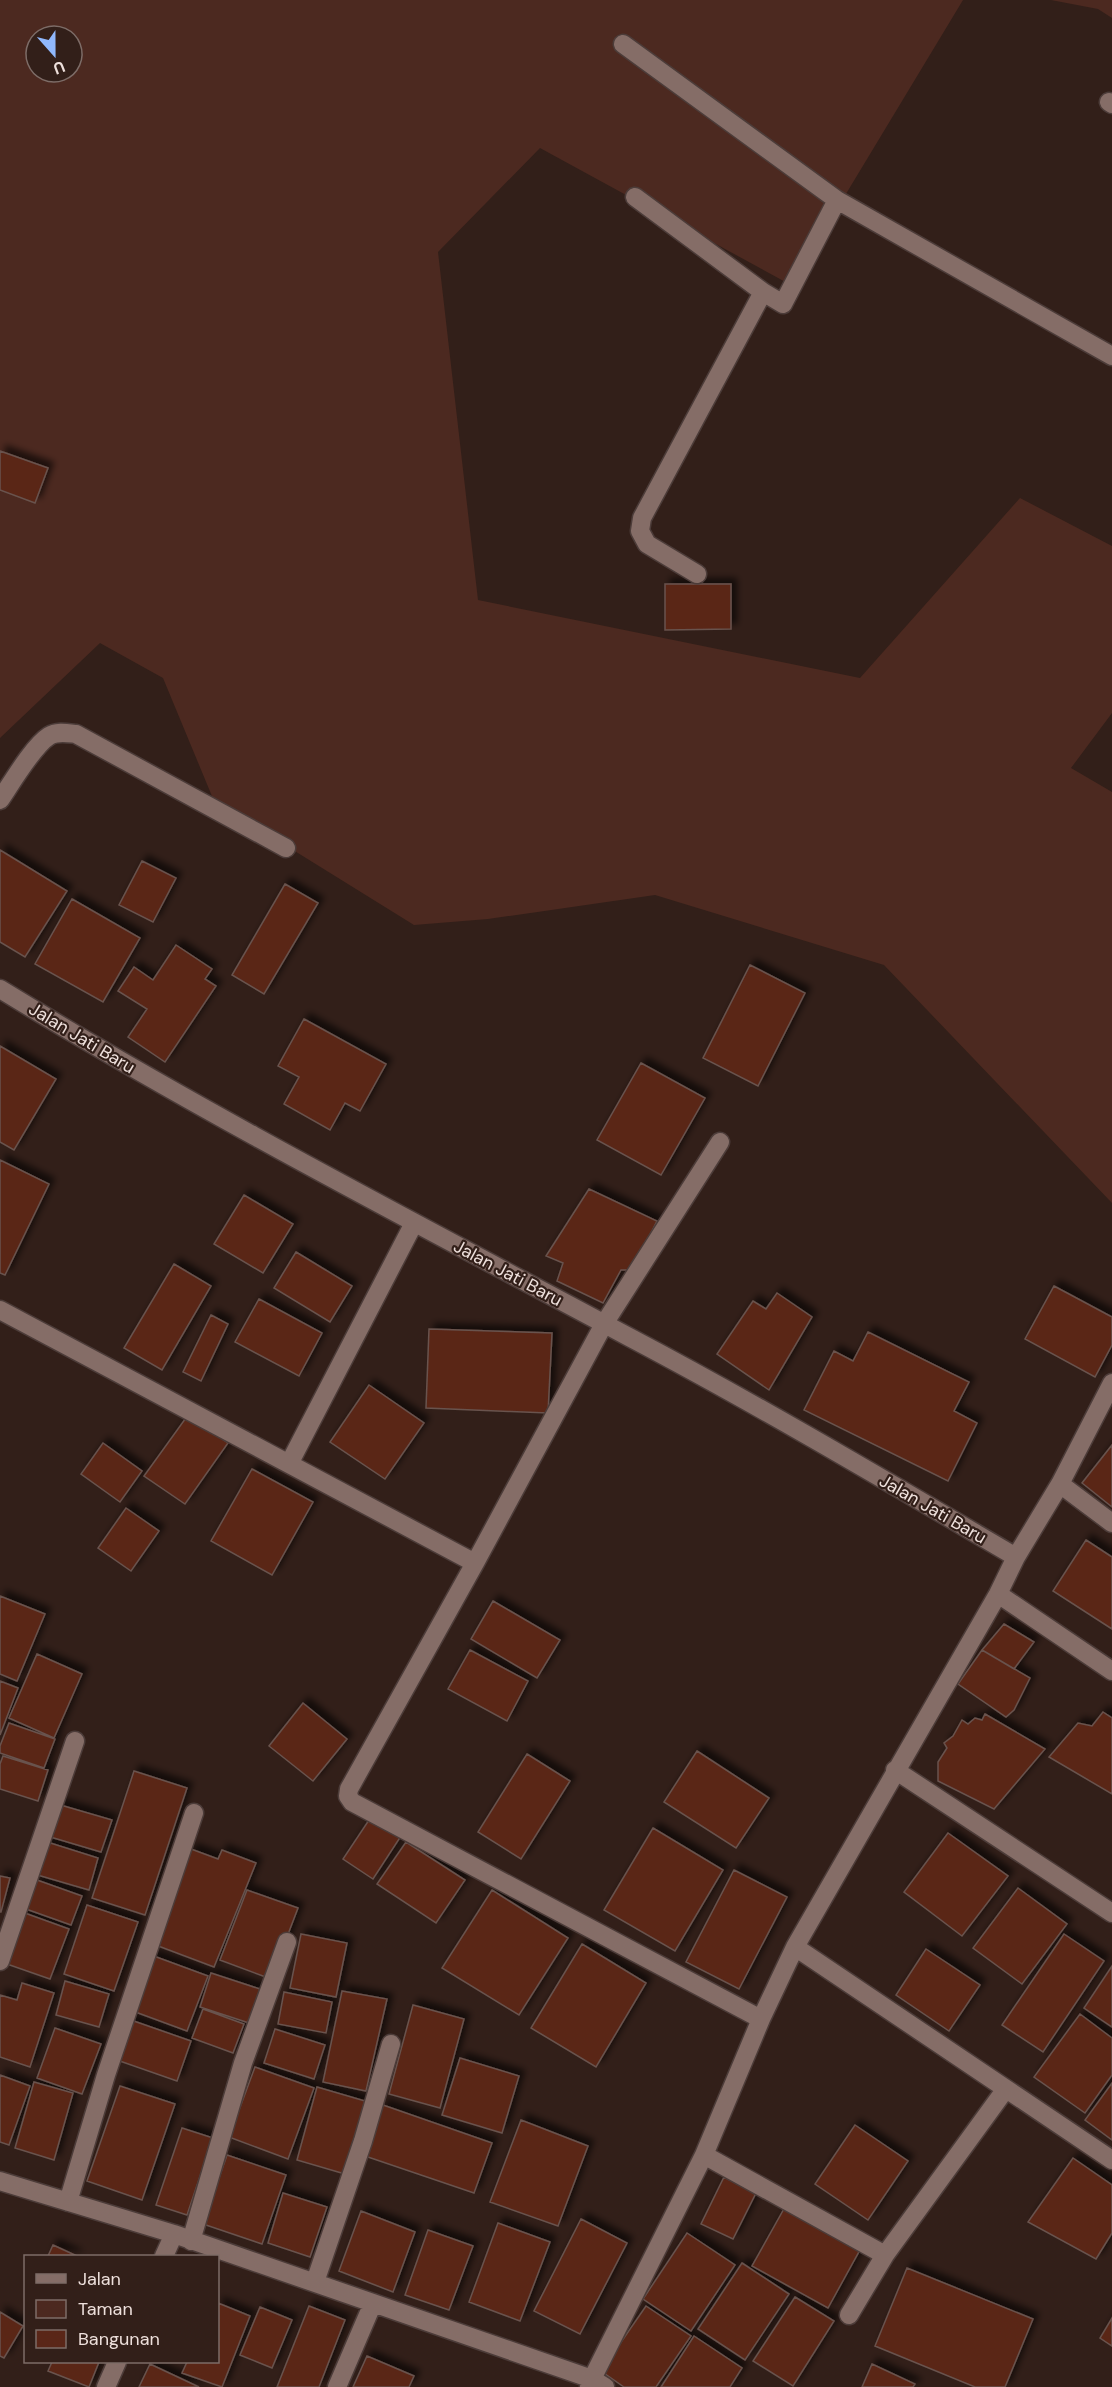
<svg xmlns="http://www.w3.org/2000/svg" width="1112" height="2387" font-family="'DM Sans',sans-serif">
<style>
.green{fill:#4c2920;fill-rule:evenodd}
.building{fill:#5a2618;stroke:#69534d;stroke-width:1.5;filter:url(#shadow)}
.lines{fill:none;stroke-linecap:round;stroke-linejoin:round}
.street-casing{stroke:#4c3c39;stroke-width:21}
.street{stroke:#856d67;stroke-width:18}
.labels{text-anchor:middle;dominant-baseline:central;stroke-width:4.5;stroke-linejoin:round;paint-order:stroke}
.street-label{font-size:18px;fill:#eee0dc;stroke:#321f19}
</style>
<defs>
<filter id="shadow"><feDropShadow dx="5.5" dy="-5.5" stdDeviation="3" flood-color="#0009"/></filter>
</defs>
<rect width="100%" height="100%" fill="#321f19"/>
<path class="green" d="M 0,0 L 963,0 L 791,285 L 540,148 L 438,252 L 478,600 L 860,678 L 1020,498 L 1112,546 L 1112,713 L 1071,768 L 1112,792 L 1112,1203 L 884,965 L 655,895 L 488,919 L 414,925 L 214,801 L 163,678 L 100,643 L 0,738 ZM 36,36 L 72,36 L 72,72 L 36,72 Z
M 1051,0 L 1112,0 L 1112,18 L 1098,9 Z"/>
<path class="building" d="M 0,451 L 48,468 L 35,503 L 0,490 Z
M 665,584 L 731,584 L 731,629 L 665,630 Z
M 0,850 L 67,891 L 25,957 L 0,942 Z
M 142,861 L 176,878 L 153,922 L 119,905 Z
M 285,884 L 318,903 L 264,994 L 232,975 Z
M 72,899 L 140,938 L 103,1002 L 35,964 Z
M 176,945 L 212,969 L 205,979 L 216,986 L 165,1062 L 128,1037 L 147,1009 L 118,991 L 134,967 L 153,980 Z
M 750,965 L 805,993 L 758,1086 L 703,1058 Z
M 304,1019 L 386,1064 L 360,1111 L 345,1103 L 330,1130 L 284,1104 L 299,1077 L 278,1066 Z
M 0,1046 L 56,1079 L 14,1150 L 0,1142 Z
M 641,1063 L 705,1098 L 661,1175 L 597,1140 Z
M 0,1160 L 49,1184 L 5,1275 L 0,1273 Z
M 589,1189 L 657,1221 L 632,1270 L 621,1270 L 603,1303 L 557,1281 L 563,1263 L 546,1256 Z
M 244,1195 L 293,1224 L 263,1273 L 214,1244 Z
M 296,1252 L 352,1286 L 330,1322 L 274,1288 Z
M 174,1264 L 211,1286 L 162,1370 L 124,1348 Z
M 1054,1286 L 1112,1317 L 1112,1345 L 1095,1377 L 1025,1339 Z
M 777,1293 L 812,1317 L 769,1390 L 717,1354 L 753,1301 L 766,1309 Z
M 259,1299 L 322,1333 L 299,1376 L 235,1342 Z
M 211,1315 L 228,1324 L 201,1381 L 183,1372 Z
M 429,1329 L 552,1333 L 548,1413 L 426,1408 Z
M 868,1332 L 969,1382 L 954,1411 L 977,1423 L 948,1481 L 804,1410 L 834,1351 L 853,1361 Z
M 369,1385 L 424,1423 L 385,1479 L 330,1442 Z
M 188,1415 L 228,1443 L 185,1504 L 144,1476 Z
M 103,1443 L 142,1471 L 120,1502 L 81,1474 Z
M 1112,1445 L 1112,1507 L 1082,1483 Z
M 252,1469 L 313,1502 L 272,1575 L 211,1541 Z
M 126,1508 L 159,1531 L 131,1571 L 98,1548 Z
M 1086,1540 L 1112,1557 L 1112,1629 L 1053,1591 Z
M 0,1596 L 45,1614 L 17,1681 L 0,1674 Z
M 493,1601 L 560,1640 L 537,1678 L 471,1639 Z
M 1004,1624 L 1034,1642 L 1014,1669 L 982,1650 Z
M 470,1650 L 528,1681 L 507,1721 L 448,1689 Z
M 982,1650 L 1030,1678 L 1014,1710 L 1006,1717 L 958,1684 Z
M 37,1654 L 82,1674 L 54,1738 L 9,1718 Z
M 0,1681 L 18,1688 L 0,1735 Z
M 303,1703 L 347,1739 L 313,1781 L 269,1746 Z
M 1103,1712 L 1112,1718 L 1112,1794 L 1049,1757 L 1078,1723 L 1092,1726 Z
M 985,1714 L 1045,1749 L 994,1809 L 938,1781 L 938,1762 L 947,1748 L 944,1743 L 953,1736 L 962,1720 L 968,1724 L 975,1718 L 982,1720 Z
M 9,1723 L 55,1739 L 44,1768 L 0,1753 L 0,1746 Z
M 697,1751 L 769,1798 L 736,1848 L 664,1802 Z
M 527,1754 L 570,1781 L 521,1859 L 478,1832 Z
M 3,1756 L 48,1770 L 38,1801 L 0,1789 L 0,1764 Z
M 134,1771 L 187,1788 L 145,1915 L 92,1898 Z
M 57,1804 L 112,1820 L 101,1852 L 47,1836 Z
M 371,1817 L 401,1836 L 373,1879 L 343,1859 Z
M 653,1828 L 723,1870 L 675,1951 L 604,1910 Z
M 948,1833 L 1008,1876 L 962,1936 L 904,1892 Z
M 44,1841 L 98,1858 L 89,1890 L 34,1874 Z
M 406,1842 L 465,1880 L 436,1923 L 377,1884 Z
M 191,1849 L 218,1859 L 222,1850 L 256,1863 L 214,1967 L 153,1944 Z
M 734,1870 L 787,1897 L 739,1989 L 686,1962 Z
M 0,1876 L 10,1878 L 1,1912 L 0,1912 Z
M 37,1880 L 82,1896 L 71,1925 L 26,1909 Z
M 1018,1888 L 1067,1924 L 1022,1984 L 973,1948 Z
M 247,1890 L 298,1908 L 271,1979 L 220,1960 Z
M 492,1890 L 568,1938 L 519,2015 L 442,1968 Z
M 87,1905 L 138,1922 L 114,1991 L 64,1974 Z
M 22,1912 L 69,1929 L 50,1979 L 4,1963 Z
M 301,1934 L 347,1943 L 336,1997 L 290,1988 Z
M 1064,1934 L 1104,1961 L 1043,2052 L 1002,2025 Z
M 582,1944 L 646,1983 L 596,2067 L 531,2028 Z
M 926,1949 L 980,1985 L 949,2031 L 896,1995 Z
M 151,1955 L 208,1976 L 187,2031 L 130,2010 Z
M 1112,1966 L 1112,2027 L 1084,2008 Z
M 211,1973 L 263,1990 L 252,2024 L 200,2007 Z
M 65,1981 L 109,1994 L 99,2027 L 56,2015 Z
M 22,1983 L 54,1993 L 30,2067 L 0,2057 L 0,1995 L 17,2000 Z
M 342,1991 L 387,1999 L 366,2091 L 323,2082 Z
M 284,1992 L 332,2002 L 326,2033 L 278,2024 Z
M 413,2005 L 464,2019 L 440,2108 L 389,2094 Z
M 203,2009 L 244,2024 L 233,2053 L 192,2038 Z
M 1080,2014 L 1112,2038 L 1112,2075 L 1085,2113 L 1034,2077 Z
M 128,2019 L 191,2041 L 177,2081 L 114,2059 Z
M 55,2028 L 101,2044 L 82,2094 L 37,2078 Z
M 275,2029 L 325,2045 L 314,2079 L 264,2063 Z
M 460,2058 L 519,2076 L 502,2133 L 442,2115 Z
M 255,2067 L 314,2088 L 288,2159 L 229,2137 Z
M 0,2075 L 30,2086 L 9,2145 L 0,2142 Z
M 34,2082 L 73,2093 L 54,2160 L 15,2148 Z
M 1112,2083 L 1112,2140 L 1085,2120 Z
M 120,2086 L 175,2104 L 142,2200 L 87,2181 Z
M 317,2087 L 365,2101 L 345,2174 L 297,2160 Z
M 383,2105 L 492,2143 L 474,2193 L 365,2156 Z
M 521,2120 L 588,2146 L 558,2226 L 490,2202 Z
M 855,2125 L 908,2161 L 868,2220 L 815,2184 Z
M 182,2128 L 213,2138 L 187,2215 L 156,2205 Z
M 227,2155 L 286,2175 L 262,2244 L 203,2224 Z
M 1073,2158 L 1112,2185 L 1112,2233 L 1096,2259 L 1028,2222 Z
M 724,2177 L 756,2193 L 733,2239 L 701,2224 Z
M 283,2193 L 327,2207 L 310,2257 L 268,2243 Z
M 785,2207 L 861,2248 L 828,2308 L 752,2266 Z
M 361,2211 L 415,2232 L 393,2292 L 339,2271 Z
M 581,2219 L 627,2243 L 580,2334 L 534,2311 Z
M 498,2223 L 550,2242 L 520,2321 L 469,2302 Z
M 428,2230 L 473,2246 L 449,2310 L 405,2295 Z
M 687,2233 L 735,2265 L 691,2331 L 643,2299 Z
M 53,2245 L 77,2256 L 48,2256 Z
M 742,2263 L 789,2294 L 745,2360 L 698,2329 Z
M 907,2268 L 1033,2319 L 1005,2387 L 975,2387 L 875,2346 Z
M 795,2297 L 834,2321 L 793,2386 L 753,2361 Z
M 218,2303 L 250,2316 L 222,2387 L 182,2373 L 187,2362 L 218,2362 Z
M 309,2306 L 345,2320 L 319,2387 L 277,2387 Z
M 646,2306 L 691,2336 L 656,2387 L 624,2387 L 601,2371 Z
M 260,2307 L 292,2320 L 272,2368 L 240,2355 Z
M 0,2312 L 23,2326 L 4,2358 L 0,2356 Z
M 1112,2318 L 1112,2346 L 1100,2338 Z
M 694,2336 L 742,2368 L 730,2387 L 661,2387 Z
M 367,2356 L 414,2376 L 409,2387 L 353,2387 Z
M 52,2362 L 99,2362 L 89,2387 L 48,2371 Z
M 150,2364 L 199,2387 L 139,2387 Z
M 872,2364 L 915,2384 L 913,2387 L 862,2387 Z"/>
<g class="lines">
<g class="street-casing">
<path id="street" d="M 623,44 L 837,200 L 1112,356
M 1109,102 L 1112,104
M 635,197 L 763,292 L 642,518 L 640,531 L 647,544 L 697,574
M 763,292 L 783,304 L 837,200
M 0,800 C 11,784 33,746 49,736 C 57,731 67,733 76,734 L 286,848
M 0,989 C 204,1114 418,1224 629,1337 C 760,1406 888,1482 1016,1557
M 720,1142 L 604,1324 L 475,1563 L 349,1789 L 348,1796 L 352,1802 L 761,2019
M 0,1310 L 475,1563
M 289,1464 L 414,1223
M 1060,1484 L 1112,1523
M 998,1594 L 1112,1671
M 895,1770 L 1112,1913
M 795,1947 L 1112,2160
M 0,1961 L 75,1741
M 704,2155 L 885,2255
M 0,2181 L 174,2234 L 592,2379 L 605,2387
M 68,2202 L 106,2075 L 194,1813
M 191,2241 L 243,2063 L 287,1942
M 164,2256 L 174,2234
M 315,2282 L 363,2141 L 391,2044
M 849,2315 L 885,2255 L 1005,2090
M 106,2387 L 117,2362
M 337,2387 L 373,2303
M 589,2387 L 592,2379 L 704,2155 L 761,2019 L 795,1947 L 998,1594 L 1016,1557 L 1060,1484 L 1112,1383"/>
</g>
<use href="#street" class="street"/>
</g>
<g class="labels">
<g class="street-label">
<text transform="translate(82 1038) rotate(31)">Jalan Jati Baru</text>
<text transform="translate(508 1273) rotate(28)">Jalan Jati Baru</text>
<text transform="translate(933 1509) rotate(30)">Jalan Jati Baru</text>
</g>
</g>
<rect x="24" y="2255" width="195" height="108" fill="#321f19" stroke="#7d6c67" stroke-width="1.5"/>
<rect x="36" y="2274" width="30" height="9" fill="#856d67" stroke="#7d6c67" stroke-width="1.5"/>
<text x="78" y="2285" font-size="18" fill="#eee0dc">Jalan</text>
<rect x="36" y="2300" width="30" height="18" fill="#4c2920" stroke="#7d6c67" stroke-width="1.5"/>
<text x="78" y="2315" font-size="18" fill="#eee0dc">Taman</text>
<rect x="36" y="2330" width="30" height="18" fill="#5a2618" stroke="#7d6c67" stroke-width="1.5"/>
<text x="78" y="2345" font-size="18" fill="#eee0dc">Bangunan</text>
<g transform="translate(54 54) rotate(159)"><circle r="28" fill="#321f19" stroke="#7d6c67" stroke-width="1.5"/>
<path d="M0-4.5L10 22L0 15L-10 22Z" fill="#90b8fd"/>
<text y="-9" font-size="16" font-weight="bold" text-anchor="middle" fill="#eee0dc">U</text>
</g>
</svg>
